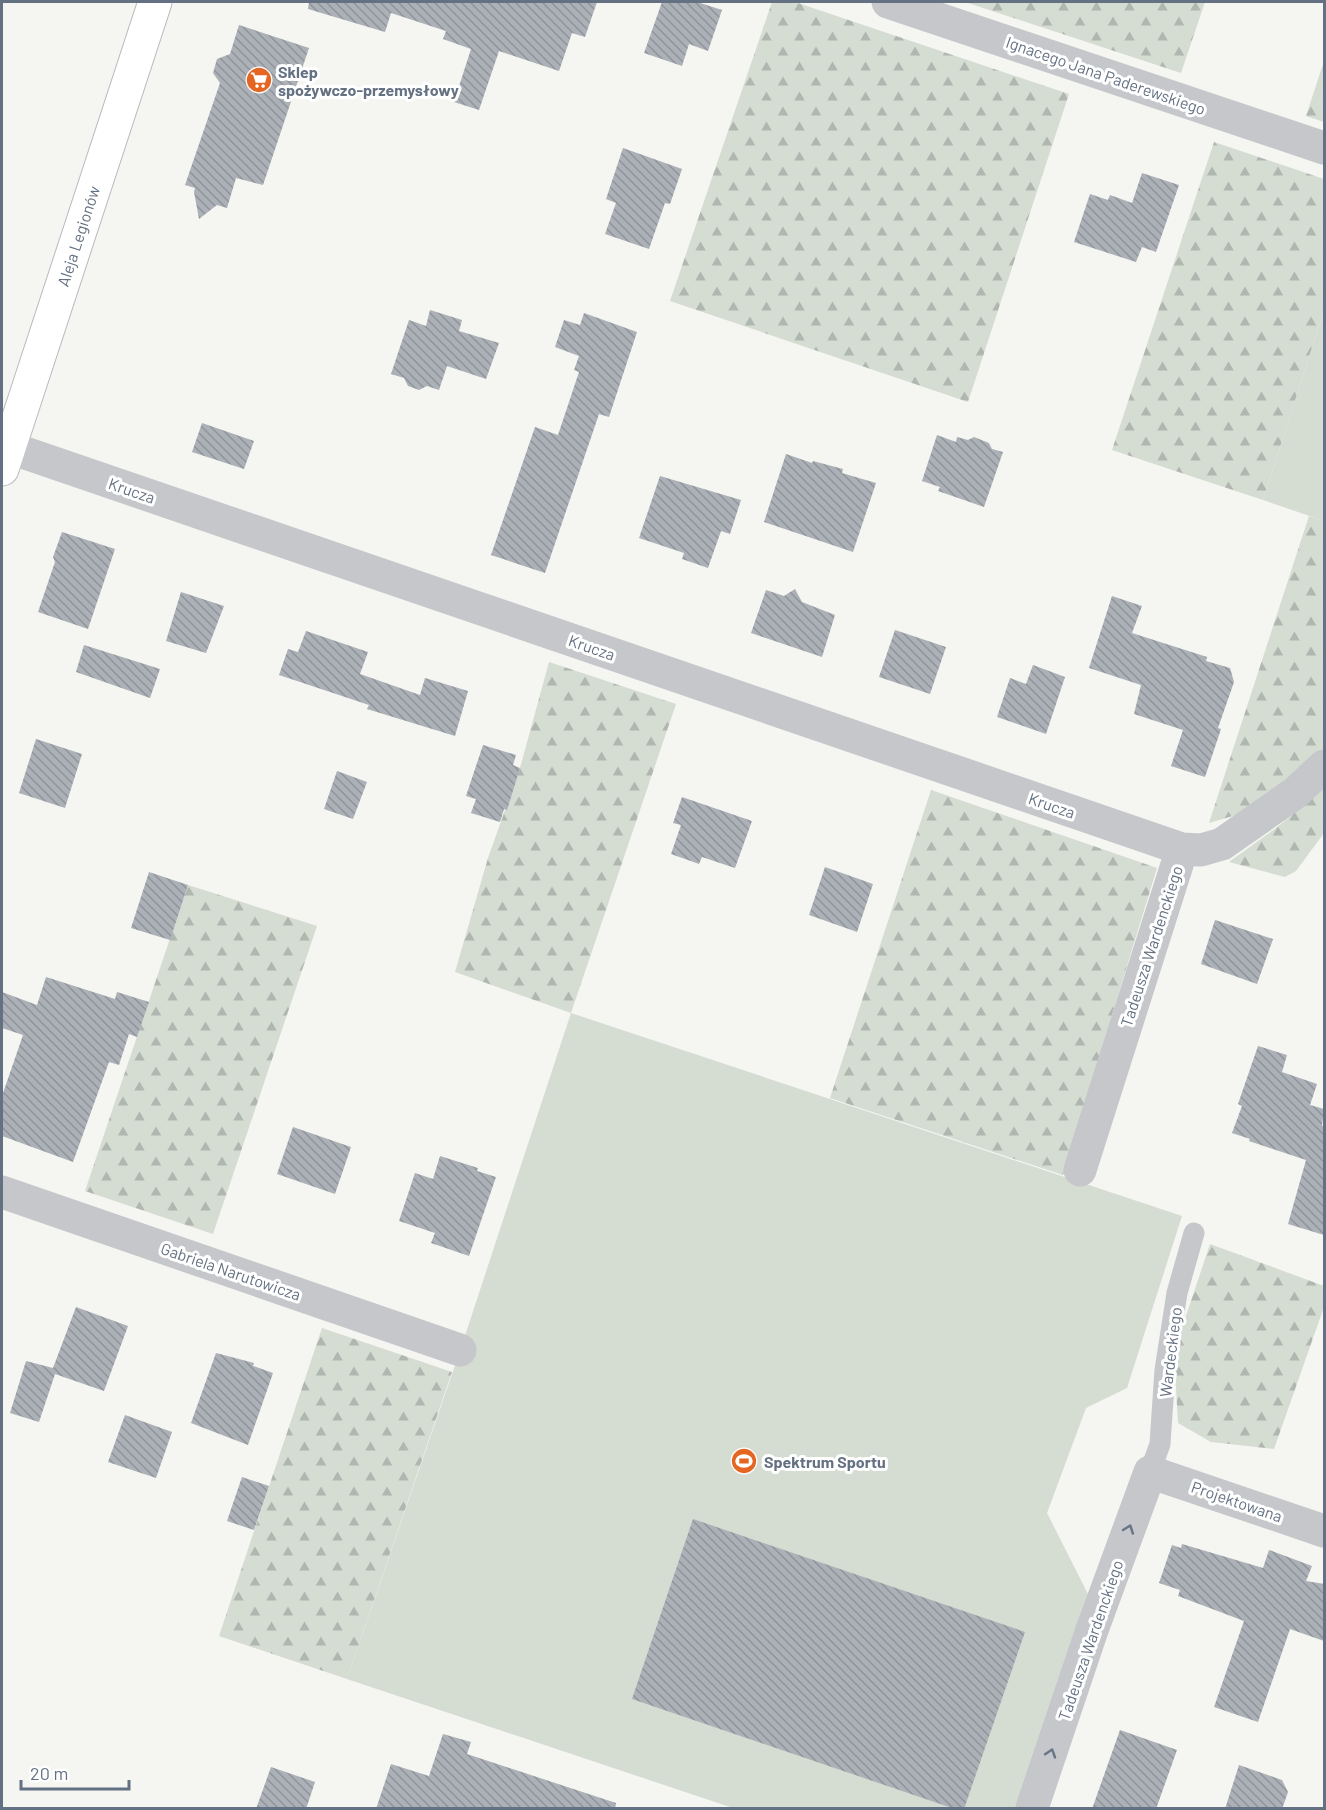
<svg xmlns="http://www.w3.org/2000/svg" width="1326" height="1810" font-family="Barlow,sans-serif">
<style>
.grass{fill:#d5dcd2}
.forest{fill:url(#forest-firs)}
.building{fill:url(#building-back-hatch)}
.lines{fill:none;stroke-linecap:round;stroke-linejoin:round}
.secondary-casing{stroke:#b7babf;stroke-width:35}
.lane{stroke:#c5c7cb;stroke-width:21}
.street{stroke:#c5c7cb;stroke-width:33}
.secondary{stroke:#fff;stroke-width:33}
.oneway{stroke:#697586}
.labels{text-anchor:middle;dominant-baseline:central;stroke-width:6;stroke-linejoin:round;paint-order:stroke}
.poi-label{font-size:16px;font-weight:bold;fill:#647182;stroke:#fff;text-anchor:start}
.street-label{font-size:16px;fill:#647182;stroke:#fff}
</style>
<defs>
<pattern id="forest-firs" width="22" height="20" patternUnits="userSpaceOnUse" patternTransform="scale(1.5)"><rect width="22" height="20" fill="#d5dcd2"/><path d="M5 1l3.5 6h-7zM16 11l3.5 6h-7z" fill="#b0b7b0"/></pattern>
<pattern id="building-back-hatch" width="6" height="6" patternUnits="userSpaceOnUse" patternTransform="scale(1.5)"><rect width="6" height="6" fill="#abb1b7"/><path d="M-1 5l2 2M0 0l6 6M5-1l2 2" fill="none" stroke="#8f949a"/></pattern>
</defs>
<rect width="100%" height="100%" fill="#f5f5f1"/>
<path class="grass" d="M 1324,310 L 1324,521 L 1263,500 Z
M 571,1013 L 1182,1216 L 1127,1388 L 1086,1408 L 1047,1513 L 1090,1598 L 1018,1808 L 733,1808 L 347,1679 L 460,1351 Z"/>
<path class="forest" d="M 772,2 L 795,2 L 1069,94 L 968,402 L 670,301 Z
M 965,2 L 1205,2 L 1181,73 Z
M 1324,61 L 1324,122 L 1306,116 Z
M 1214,142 L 1324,179 L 1324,310 L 1263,500 L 1112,450 Z
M 1309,516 L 1324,521 L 1324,754 L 1243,813 L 1209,823 Z
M 549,662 L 676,704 L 571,1013 L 455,972 L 488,858 L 520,768 Z
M 1324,789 L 1324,833 L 1296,871 L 1285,877 L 1229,862 L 1276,828 Z
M 931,790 L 1157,868 L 1063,1175 L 830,1098 Z
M 188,885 L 317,926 L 213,1234 L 85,1191 Z
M 1210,1244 L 1324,1286 L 1324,1307 L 1274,1449 L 1211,1442 L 1178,1423 L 1174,1352 Z
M 322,1328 L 452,1372 L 347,1679 L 219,1636 Z"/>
<path class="building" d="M 309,2 L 597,2 L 585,37 L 572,33 L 559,71 L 499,51 L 479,110 L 454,102 L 471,49 L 443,39 L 446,31 L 391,13 L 385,32 L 308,9 Z
M 662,2 L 697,2 L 722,10 L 708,51 L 689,44 L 682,66 L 644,53 Z
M 239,25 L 309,48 L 263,185 L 236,178 L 227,208 L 217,205 L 199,219 L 194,192 L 195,188 L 185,185 L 220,83 L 213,73 L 217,59 L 230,54 Z
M 623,148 L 682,169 L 670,204 L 665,203 L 649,249 L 605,234 L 616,203 L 606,199 Z
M 1142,173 L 1179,185 L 1156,252 L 1142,247 L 1136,262 L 1074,242 L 1090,194 L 1108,200 L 1110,195 L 1132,203 Z
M 430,310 L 462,320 L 459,331 L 499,343 L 486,379 L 447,366 L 439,390 L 427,386 L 419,390 L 408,386 L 404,378 L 391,374 L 409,320 L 426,326 Z
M 584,313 L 637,332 L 609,417 L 599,414 L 545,573 L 491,555 L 535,427 L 558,435 L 579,372 L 574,370 L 579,356 L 555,347 L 564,320 L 580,325 Z
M 202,423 L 254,441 L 244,469 L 192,452 Z
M 937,435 L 956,442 L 957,437 L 968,440 L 974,437 L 989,443 L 992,449 L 1003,452 L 984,507 L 938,491 L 940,487 L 922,481 Z
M 786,454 L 812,463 L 813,461 L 843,469 L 842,473 L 876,483 L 853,552 L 764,522 Z
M 660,476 L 741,500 L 730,534 L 721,531 L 708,568 L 682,559 L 684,553 L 639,538 Z
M 62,532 L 115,549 L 88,629 L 38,612 L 55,562 L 53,557 Z
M 795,589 L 802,602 L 835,615 L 822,657 L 751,633 L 766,590 L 784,596 Z
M 181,592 L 224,606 L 206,653 L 166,641 Z
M 1112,596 L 1142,606 L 1132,633 L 1207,657 L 1206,661 L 1230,668 L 1234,682 L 1218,728 L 1221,729 L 1205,777 L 1171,766 L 1183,730 L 1134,714 L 1141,685 L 1089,668 Z
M 895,630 L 946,647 L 930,694 L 879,677 Z
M 306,631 L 368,652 L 360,674 L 420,695 L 425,678 L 468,691 L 455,736 L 367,709 L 369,705 L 279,675 L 288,649 L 298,652 Z
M 84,645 L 160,669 L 150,698 L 76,672 Z
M 1033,665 L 1065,677 L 1046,734 L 997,717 L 1010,678 L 1026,684 Z
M 36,739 L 82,754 L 65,808 L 19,793 Z
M 483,745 L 516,755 L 513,765 L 520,768 L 507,810 L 504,809 L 500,822 L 471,813 L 476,799 L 466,796 Z
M 337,771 L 367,782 L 353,819 L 324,809 Z
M 682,797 L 752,821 L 735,868 L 702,857 L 699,864 L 671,854 L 681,825 L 673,823 Z
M 825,867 L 873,884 L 857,932 L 809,915 Z
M 149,872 L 188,885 L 170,940 L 131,928 Z
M 1215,920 L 1273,939 L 1257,984 L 1201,964 Z
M 46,977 L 115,999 L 117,992 L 149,1002 L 137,1037 L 129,1034 L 119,1065 L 109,1062 L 73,1162 L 2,1136 L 2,1096 L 23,1035 L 2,1028 L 2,992 L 37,1005 Z
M 1258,1046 L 1287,1055 L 1282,1072 L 1317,1084 L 1310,1105 L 1324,1109 L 1322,1126 L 1324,1126 L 1324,1235 L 1288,1224 L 1306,1160 L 1249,1141 L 1250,1139 L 1232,1133 L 1242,1106 L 1238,1104 Z
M 293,1127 L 351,1147 L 335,1194 L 277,1174 Z
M 440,1156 L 478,1168 L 477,1171 L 496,1177 L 469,1256 L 431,1243 L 435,1233 L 399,1221 L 415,1173 L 433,1179 Z
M 76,1307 L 128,1326 L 104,1391 L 55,1374 L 39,1422 L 10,1413 L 26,1361 L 53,1368 Z
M 216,1353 L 254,1363 L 253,1366 L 273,1373 L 248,1445 L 191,1423 Z
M 125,1415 L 172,1432 L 156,1478 L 108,1462 Z
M 242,1477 L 269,1486 L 254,1530 L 227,1521 Z
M 693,1519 L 1025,1632 L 964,1809 L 955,1809 L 632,1699 Z
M 1182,1544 L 1263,1568 L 1269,1550 L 1312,1566 L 1306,1581 L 1324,1584 L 1324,1641 L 1290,1629 L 1258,1722 L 1214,1707 L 1244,1621 L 1178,1596 L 1180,1590 L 1159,1583 L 1172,1545 L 1181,1548 Z
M 1120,1730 L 1177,1750 L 1156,1809 L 1092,1809 Z
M 443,1734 L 471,1742 L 467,1754 L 616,1803 L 615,1809 L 376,1809 L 391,1764 L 429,1776 Z
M 1239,1765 L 1282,1780 L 1288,1792 L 1282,1809 L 1225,1809 Z
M 271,1767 L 315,1782 L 306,1809 L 256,1809 Z"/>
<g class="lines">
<g class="secondary-casing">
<path id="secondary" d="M 2,469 L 155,2"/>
</g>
<path class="lane" d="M 1150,1472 L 1160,1444 L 1165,1370 L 1177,1293 L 1194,1233"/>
<path class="street" d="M 888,2 L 1324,148
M 2,445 L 1182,849
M 1080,1170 L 1182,849 L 1201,850 L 1222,844 L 1295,793 L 1324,766
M 2,1192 L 460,1350
M 1032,1808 L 1092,1630 L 1150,1472 L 1324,1531"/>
<use href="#secondary" class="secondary"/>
</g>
<defs><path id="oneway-chevron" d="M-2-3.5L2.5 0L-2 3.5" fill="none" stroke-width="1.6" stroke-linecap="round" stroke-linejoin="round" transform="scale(1.5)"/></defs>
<g class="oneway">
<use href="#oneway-chevron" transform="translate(1129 1529) rotate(-70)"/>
<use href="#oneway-chevron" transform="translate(1051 1753) rotate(-72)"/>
</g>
<defs>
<g id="supermarket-disc" transform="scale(1.35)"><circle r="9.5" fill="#e46622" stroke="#fff"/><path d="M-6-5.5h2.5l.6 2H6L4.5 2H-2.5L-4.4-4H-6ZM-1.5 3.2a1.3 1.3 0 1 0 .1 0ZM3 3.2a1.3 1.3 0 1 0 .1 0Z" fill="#fff"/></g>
<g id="stadium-disc" transform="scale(1.35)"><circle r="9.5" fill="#e46622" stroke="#fff"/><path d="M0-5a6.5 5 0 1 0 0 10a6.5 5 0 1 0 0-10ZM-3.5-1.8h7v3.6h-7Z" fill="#fff"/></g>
</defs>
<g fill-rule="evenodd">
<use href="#supermarket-disc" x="259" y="80"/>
<use href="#stadium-disc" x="744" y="1461"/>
</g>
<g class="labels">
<g class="poi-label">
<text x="278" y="71">Sklep<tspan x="278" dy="18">spożywczo-przemysłowy</tspan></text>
<text x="764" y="1461">Spektrum Sportu</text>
</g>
<g class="street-label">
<text transform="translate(1106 75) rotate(19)">Ignacego Jana Paderewskiego</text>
<text transform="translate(78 236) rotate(-72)">Aleja Legionów</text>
<text transform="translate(132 490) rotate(19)">Krucza</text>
<text transform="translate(592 647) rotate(19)">Krucza</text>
<text transform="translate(1052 805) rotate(19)">Krucza</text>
<text transform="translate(1151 946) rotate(-72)">Tadeusza Wardenckiego</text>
<text transform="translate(231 1271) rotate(19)">Gabriela Narutowicza</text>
<text transform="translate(1170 1352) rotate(-83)">Wardeckiego</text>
<text transform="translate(1237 1501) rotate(19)">Projektowana</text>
<text transform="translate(1090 1640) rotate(-71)">Tadeusza Wardenckiego</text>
</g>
</g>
<rect width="1326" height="1810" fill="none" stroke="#647182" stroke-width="6"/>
<path d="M21 1780v9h108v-9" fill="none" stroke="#647182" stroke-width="3"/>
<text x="30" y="1780" font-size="18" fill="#647182" stroke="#ffffff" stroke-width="4.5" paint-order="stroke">20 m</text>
</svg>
